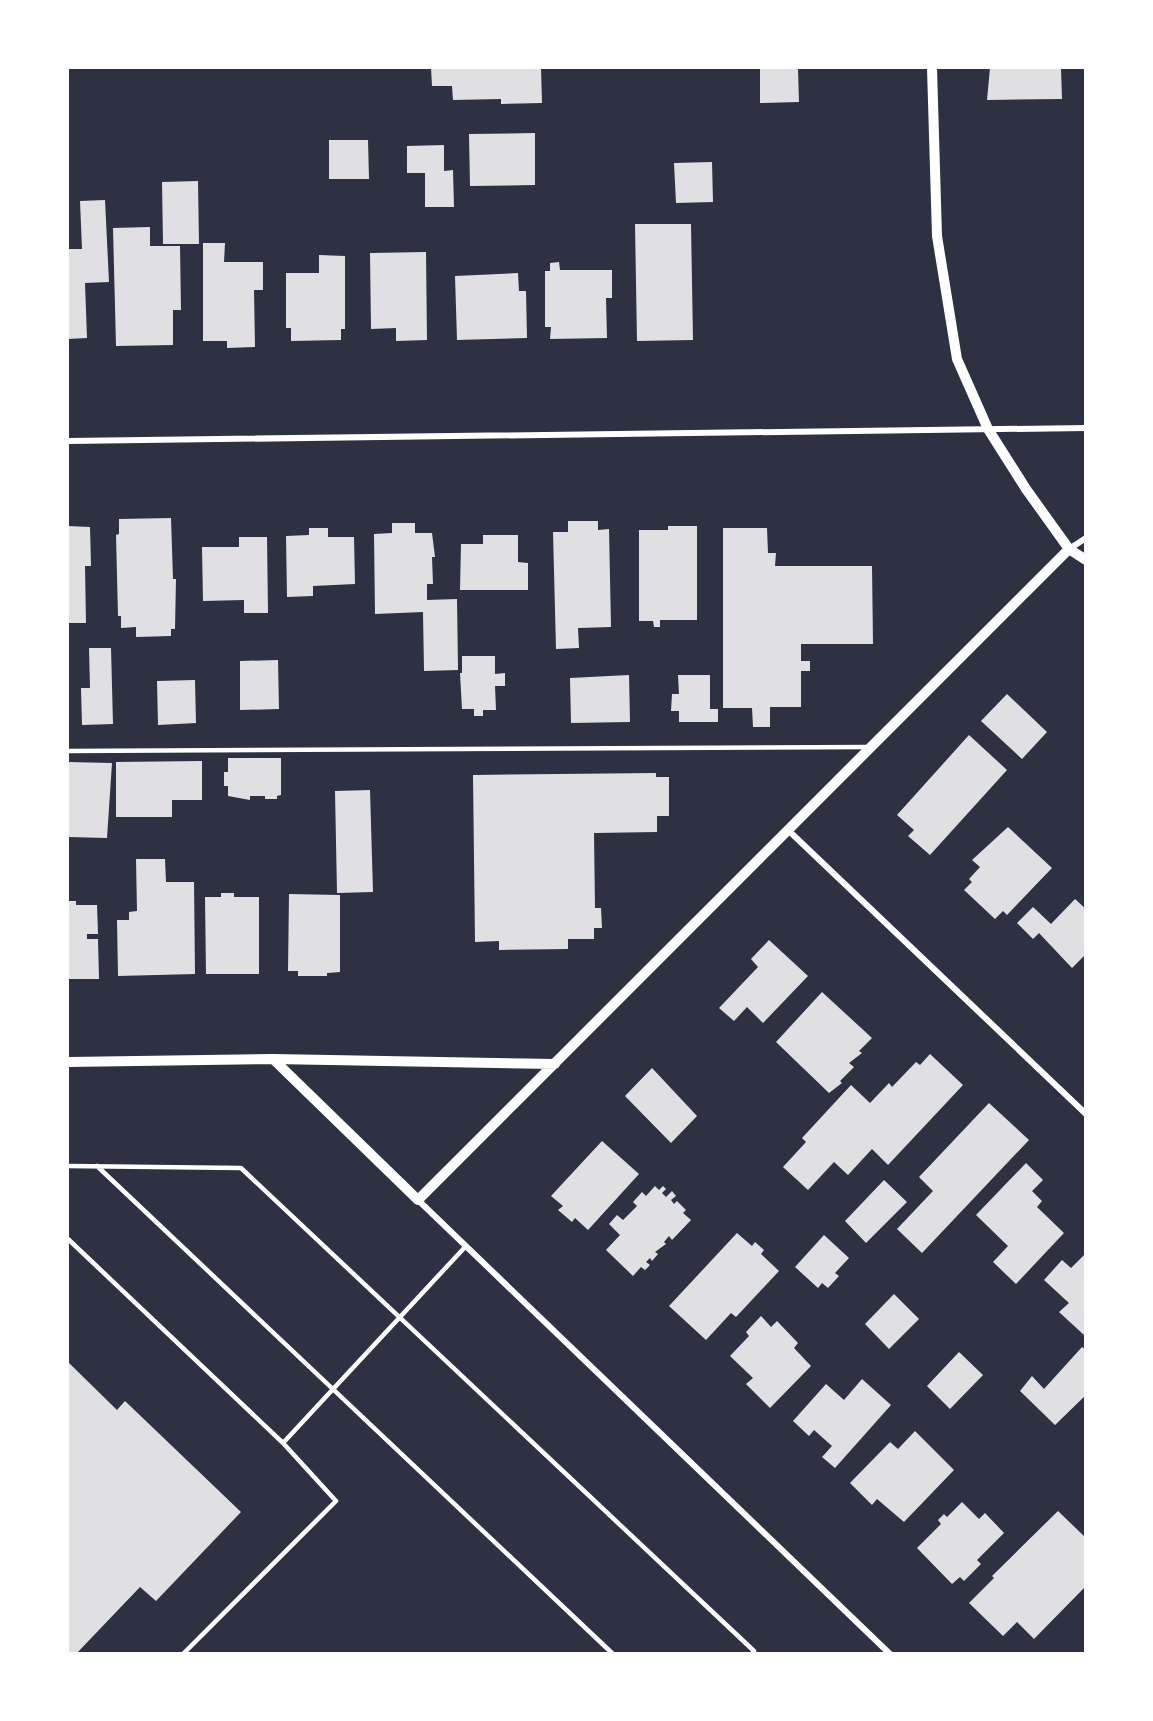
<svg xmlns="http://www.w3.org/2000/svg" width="1153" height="1721" font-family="Karla,sans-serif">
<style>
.building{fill:#e0e0e3}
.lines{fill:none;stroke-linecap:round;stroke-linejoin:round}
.service{stroke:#fff;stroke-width:4.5}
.minor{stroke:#fff;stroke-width:6}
.tertiary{stroke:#fff;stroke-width:10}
</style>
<rect width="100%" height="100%" fill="#2d3142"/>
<path class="building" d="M 431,68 L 541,68 L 542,103 L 501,104 L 501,99 L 453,100 L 452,86 L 432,86 Z
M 760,68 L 798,68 L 799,102 L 760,103 Z
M 990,68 L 1061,68 L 1062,99 L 987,100 Z
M 535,133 L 535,185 L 470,186 L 469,134 Z
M 329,140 L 368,140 L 369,179 L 329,179 Z
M 444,145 L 444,171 L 453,170 L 454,207 L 425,207 L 425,173 L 407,173 L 407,146 Z
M 712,162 L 713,202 L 676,203 L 674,163 Z
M 198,181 L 199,244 L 163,244 L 162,182 Z
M 105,200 L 109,282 L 85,283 L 87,338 L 68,339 L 68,249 L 82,249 L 80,201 Z
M 635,224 L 691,224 L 693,340 L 637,341 Z
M 150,227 L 150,246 L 180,246 L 181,310 L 173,310 L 173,345 L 116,346 L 113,228 Z
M 203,243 L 225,243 L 224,262 L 263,262 L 263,290 L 254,290 L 255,347 L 227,348 L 227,341 L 203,341 Z
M 426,252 L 427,340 L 396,341 L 396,328 L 371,329 L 370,253 Z
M 319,255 L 345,256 L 345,329 L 341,329 L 341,340 L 291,341 L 291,328 L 286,328 L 286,273 L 319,273 Z
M 559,262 L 560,270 L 612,270 L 612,298 L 606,298 L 607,338 L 550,339 L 551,327 L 545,327 L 545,271 L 550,271 L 550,263 Z
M 518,273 L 519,291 L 526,291 L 527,338 L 457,340 L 455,276 Z
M 171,518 L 173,579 L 176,579 L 175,629 L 171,629 L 171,636 L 136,637 L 136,627 L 121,628 L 121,616 L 118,616 L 116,535 L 119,534 L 119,519 Z
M 568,521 L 598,521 L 598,530 L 609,529 L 611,627 L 578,628 L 579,648 L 556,649 L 553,532 L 568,532 Z
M 392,523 L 415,523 L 415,533 L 432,533 L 435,557 L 432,557 L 433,584 L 427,584 L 427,600 L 457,599 L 458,670 L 424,671 L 423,612 L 375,614 L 374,534 L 392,533 Z
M 68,526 L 90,527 L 91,566 L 85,566 L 86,623 L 68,623 Z
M 668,526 L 697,526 L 697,620 L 660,620 L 660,627 L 654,627 L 653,621 L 639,621 L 639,530 L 668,530 Z
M 309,528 L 328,528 L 328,537 L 354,537 L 355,584 L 313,586 L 313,596 L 287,597 L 286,536 L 309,535 Z
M 723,528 L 767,528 L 768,553 L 776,553 L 775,566 L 872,566 L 873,644 L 801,644 L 801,661 L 810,661 L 810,671 L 801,671 L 801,707 L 770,707 L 770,727 L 753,727 L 752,708 L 723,708 Z
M 483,535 L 518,535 L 518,562 L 528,563 L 528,590 L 460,590 L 461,544 L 483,544 Z
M 239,537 L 267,537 L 268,613 L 244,613 L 244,600 L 203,601 L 202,547 L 239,547 Z
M 89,648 L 111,648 L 113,724 L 82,725 L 81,688 L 90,688 Z
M 462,656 L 495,656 L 495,674 L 505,673 L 505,686 L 495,686 L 496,710 L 483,710 L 483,716 L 474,716 L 474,709 L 462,709 L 460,673 L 462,673 Z
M 278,660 L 279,709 L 240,710 L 240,661 Z
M 629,675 L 630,722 L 571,723 L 570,678 Z
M 678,675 L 710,675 L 710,709 L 718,709 L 718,722 L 679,722 L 679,711 L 671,711 L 672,694 L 679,694 Z
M 195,680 L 196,723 L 158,725 L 157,681 Z
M 1007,694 L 1047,732 L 1022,759 L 981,721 Z
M 969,735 L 1007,770 L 930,855 L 908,836 L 914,830 L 897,815 Z
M 228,758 L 281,758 L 281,795 L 277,796 L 277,799 L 265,799 L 265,796 L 250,796 L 250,800 L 228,796 L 228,786 L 224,786 L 224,772 L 228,772 Z
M 202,761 L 202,800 L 172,800 L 172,817 L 116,817 L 116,762 Z
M 68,762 L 112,763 L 107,838 L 68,837 Z
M 656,773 L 656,777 L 669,777 L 669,816 L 657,816 L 657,832 L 594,833 L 595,908 L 601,908 L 602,928 L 594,928 L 594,939 L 568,939 L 568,949 L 499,950 L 499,941 L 475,942 L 473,775 Z
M 370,790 L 373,892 L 337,893 L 335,791 Z
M 1008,827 L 1052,868 L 1007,915 L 1003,911 L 995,919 L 964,890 L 972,882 L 969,879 L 980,867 L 972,860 Z
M 136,859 L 165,859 L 166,882 L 194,882 L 195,974 L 118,976 L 117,920 L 129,920 L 129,912 L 137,911 Z
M 221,893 L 234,893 L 234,897 L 259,897 L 259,974 L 206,974 L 205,897 L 221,897 Z
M 289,894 L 340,895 L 340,972 L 327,973 L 327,976 L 298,976 L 298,971 L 288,971 Z
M 1075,899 L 1086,909 L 1086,954 L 1072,968 L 1039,933 L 1033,939 L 1017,923 L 1033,907 L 1051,924 Z
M 68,901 L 76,901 L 76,905 L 97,905 L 98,934 L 87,934 L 87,939 L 98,939 L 99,979 L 68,979 Z
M 769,940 L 808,976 L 763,1023 L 747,1007 L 734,1021 L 719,1008 L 758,967 L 751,959 Z
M 822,992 L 872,1038 L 859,1051 L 862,1053 L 849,1063 L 854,1067 L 840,1081 L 842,1083 L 829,1093 L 776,1042 Z
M 930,1054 L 963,1085 L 888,1165 L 872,1149 L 848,1175 L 834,1162 L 808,1190 L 783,1167 L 806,1142 L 802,1138 L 851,1085 L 870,1103 L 889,1083 L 892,1087 L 916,1062 L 920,1065 Z
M 652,1068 L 697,1116 L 671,1143 L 625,1096 Z
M 989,1103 L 1029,1140 L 922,1253 L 897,1229 L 933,1191 L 919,1177 Z
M 602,1141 L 639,1174 L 588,1230 L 575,1218 L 572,1222 L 558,1210 L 563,1206 L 551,1196 Z
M 1026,1163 L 1043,1180 L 1032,1191 L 1042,1201 L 1037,1207 L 1064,1233 L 1016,1284 L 993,1262 L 1008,1246 L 976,1215 Z
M 884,1180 L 907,1202 L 866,1243 L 845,1221 Z
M 655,1186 L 659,1190 L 663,1186 L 666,1189 L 662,1193 L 666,1197 L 672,1191 L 676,1196 L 671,1200 L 674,1204 L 677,1201 L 686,1210 L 683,1213 L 691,1220 L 672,1240 L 669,1236 L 664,1242 L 666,1244 L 655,1252 L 658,1254 L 652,1261 L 650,1258 L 646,1262 L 650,1265 L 645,1270 L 641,1267 L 633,1276 L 606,1250 L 620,1235 L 609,1224 L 617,1215 L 623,1220 L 637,1206 L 633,1202 L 642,1192 L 646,1196 Z
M 737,1233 L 752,1246 L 755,1242 L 764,1250 L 761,1254 L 779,1271 L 736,1317 L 731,1313 L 706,1340 L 669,1306 Z
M 824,1235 L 849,1258 L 835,1273 L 839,1276 L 828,1288 L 822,1283 L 818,1288 L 795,1267 Z
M 1086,1253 L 1086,1333 L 1084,1335 L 1059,1312 L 1069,1303 L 1044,1280 L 1062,1260 L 1071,1268 Z
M 894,1294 L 919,1319 L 889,1349 L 865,1324 Z
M 761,1316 L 771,1327 L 777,1321 L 798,1343 L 794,1348 L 811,1366 L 770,1408 L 746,1384 L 753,1378 L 730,1356 L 749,1336 L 746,1332 Z
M 1082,1347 L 1086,1350 L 1086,1395 L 1055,1425 L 1020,1391 L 1032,1376 L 1044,1389 Z
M 959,1352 L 983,1375 L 950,1409 L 927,1386 Z
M 68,1362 L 117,1410 L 125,1401 L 241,1512 L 156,1601 L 140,1587 L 76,1654 L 68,1654 Z
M 862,1379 L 891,1405 L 835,1468 L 822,1457 L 832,1446 L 814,1430 L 809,1436 L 793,1421 L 826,1384 L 844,1400 Z
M 915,1431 L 954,1470 L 904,1522 L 877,1499 L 872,1505 L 850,1483 L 890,1442 L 898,1449 Z
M 962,1502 L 979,1519 L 985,1513 L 1004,1533 L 977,1560 L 981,1564 L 964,1581 L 960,1577 L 952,1584 L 917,1548 L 941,1524 L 938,1520 L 944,1514 L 947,1517 Z
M 1058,1511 L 1086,1538 L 1086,1586 L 1034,1639 L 1017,1622 L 1003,1636 L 969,1603 L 994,1578 L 992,1576 Z"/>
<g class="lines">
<path class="service" d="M 68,751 L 869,747
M 68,1166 L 241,1168 L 754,1651 L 752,1654
M 97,1166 L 613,1654
M 68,1239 L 283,1443 L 466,1246
M 183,1654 L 336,1501 L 283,1443"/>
<path class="minor" d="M 68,441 L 1086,428
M 1069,549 L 1086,538
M 788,830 L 1086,1114
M 418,1200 L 890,1654"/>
<path class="tertiary" d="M 932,68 L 937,236 L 957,359 L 988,429 L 1026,489 L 1069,549 L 1086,560
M 273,1059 L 418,1200 L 1069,549
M 68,1062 L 273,1059 L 555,1064"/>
</g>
<rect width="1153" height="1721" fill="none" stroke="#ffffff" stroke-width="138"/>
</svg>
